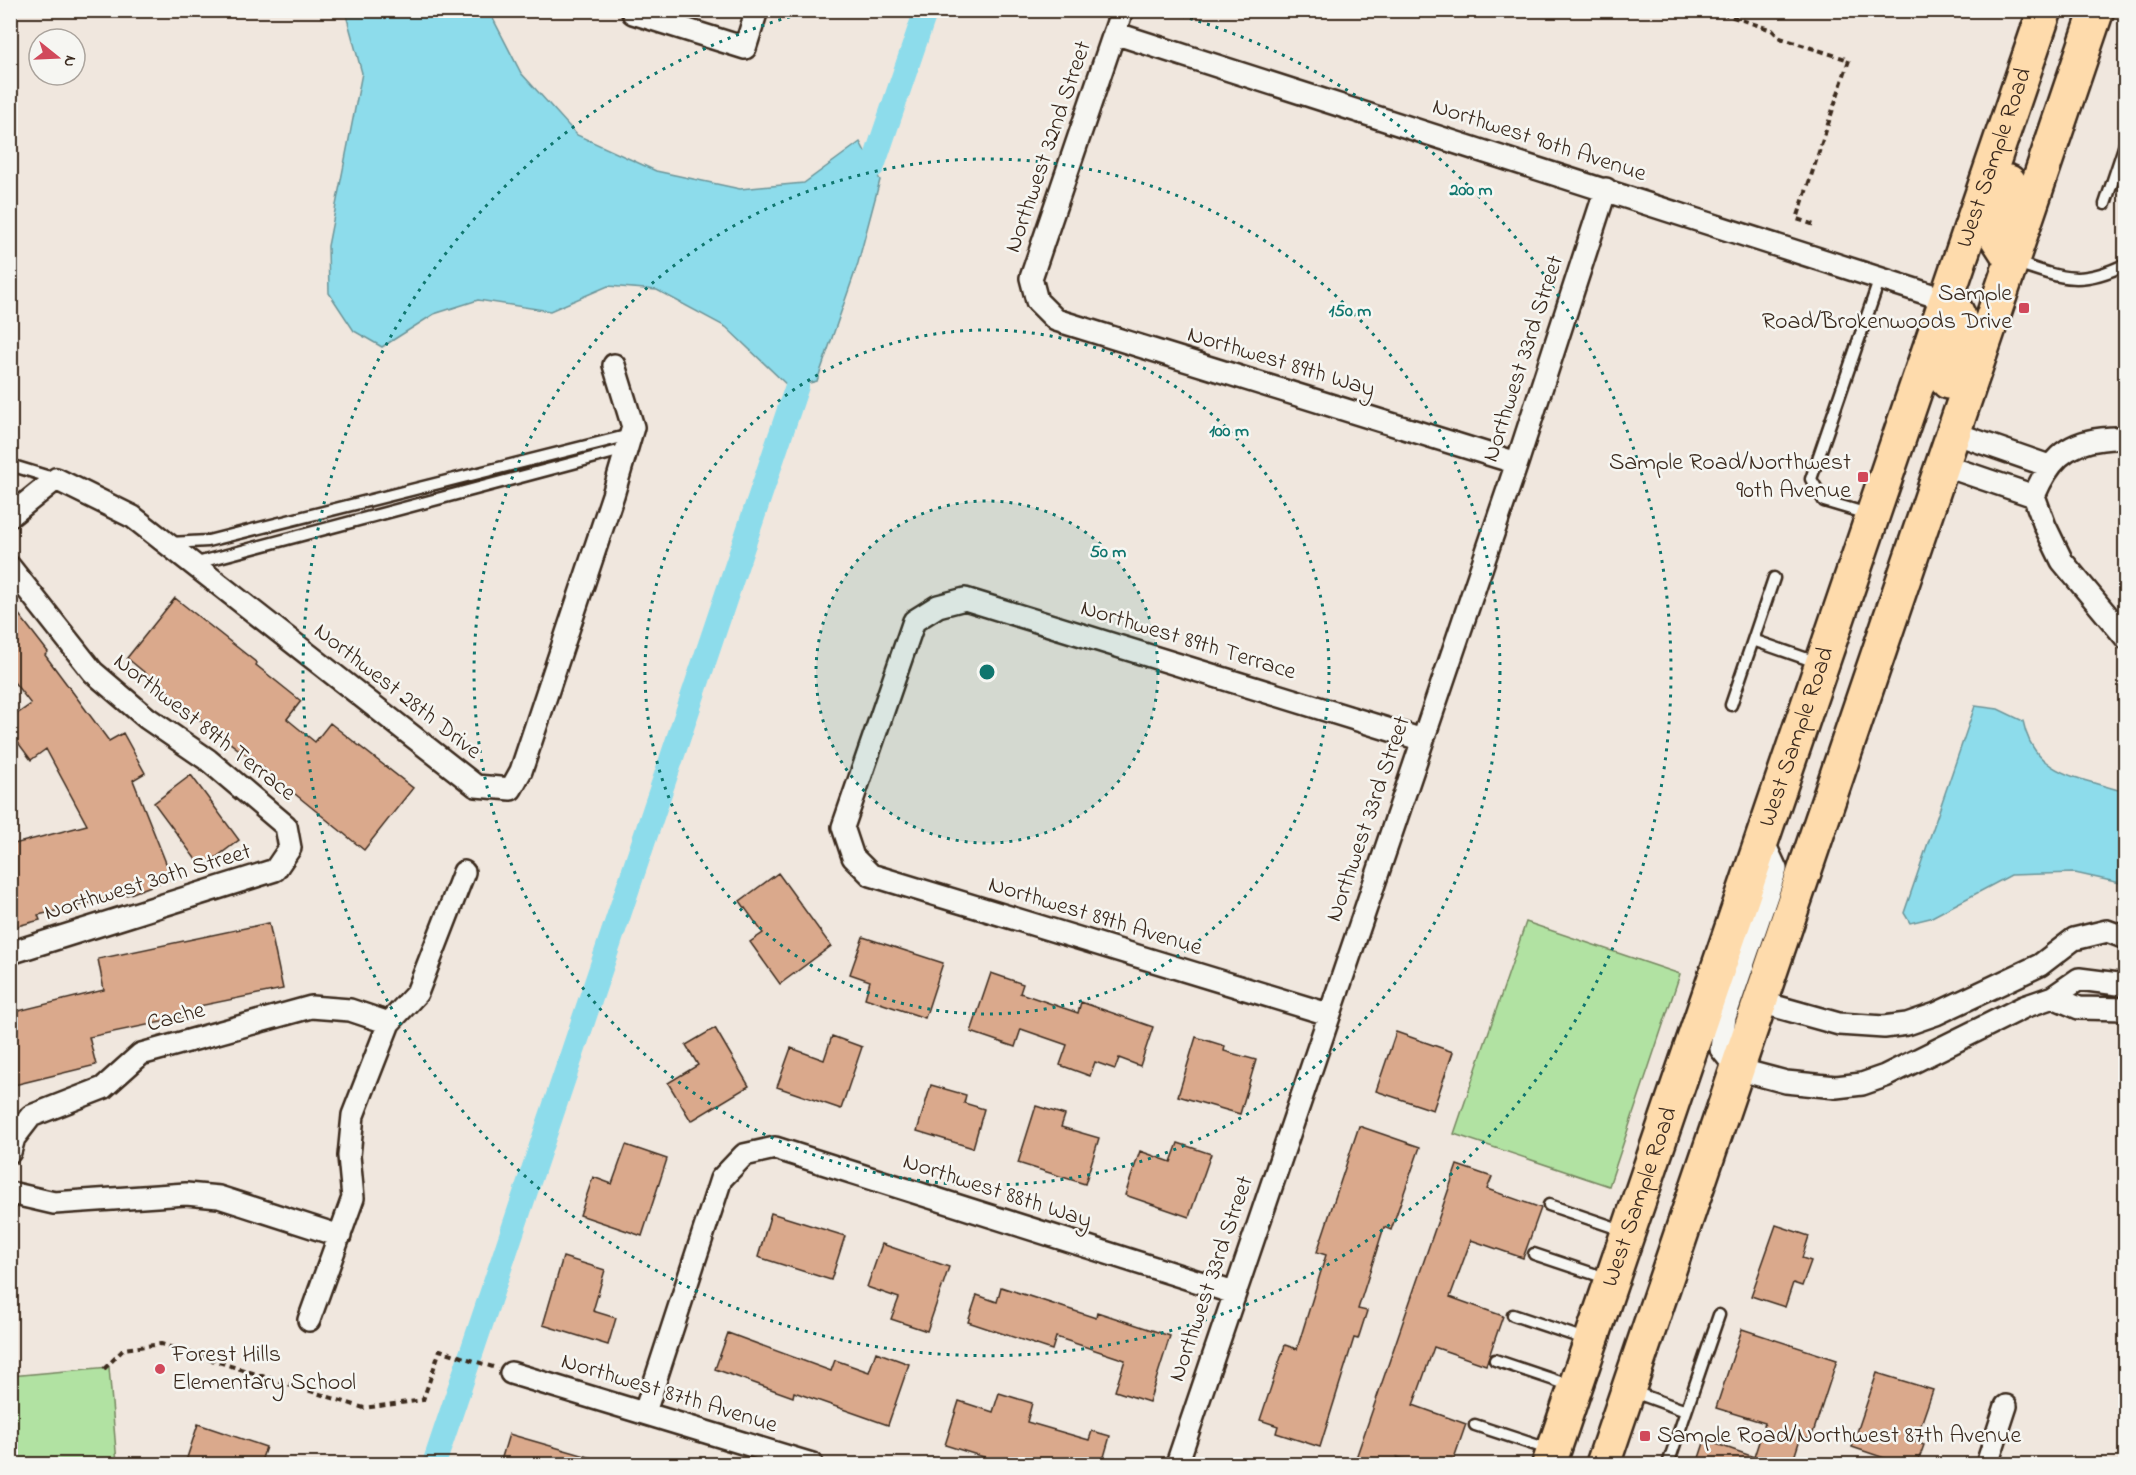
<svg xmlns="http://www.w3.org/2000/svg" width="2136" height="1475" font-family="'Indie Flower',sans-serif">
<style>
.green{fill:#b1e2a2;stroke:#768660;stroke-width:1.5}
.water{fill:#8ddceb;stroke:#6c9599;stroke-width:1.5}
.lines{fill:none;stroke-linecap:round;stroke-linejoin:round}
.canal{stroke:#8ddceb;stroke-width:24}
.building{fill:#daa98c;stroke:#3b2a1e;stroke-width:1.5}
.service-casing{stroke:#3b2a1e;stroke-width:15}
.minor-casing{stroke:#3b2a1e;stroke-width:26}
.primary-casing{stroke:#3b2a1e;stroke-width:38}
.path{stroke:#3b2a1e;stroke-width:4;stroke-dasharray:6 4.5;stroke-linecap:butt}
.service{stroke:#f6f6f2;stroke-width:10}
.minor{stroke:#f6f6f2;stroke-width:21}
.primary{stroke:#fedbac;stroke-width:33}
.ring{fill:none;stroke:#0f766e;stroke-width:3;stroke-dasharray:3 6}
.poi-dot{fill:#d1495b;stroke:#f6f6f2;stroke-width:2}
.labels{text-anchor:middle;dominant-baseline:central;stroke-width:5;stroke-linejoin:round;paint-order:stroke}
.street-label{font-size:24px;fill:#3b2a1e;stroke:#f6f6f2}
.poi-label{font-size:24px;fill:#3b2a1e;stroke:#f6f6f2;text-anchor:end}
.centre{fill:#0f766e;stroke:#f6f6f2;stroke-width:3}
.ring-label{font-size:18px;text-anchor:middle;font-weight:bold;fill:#0f766e;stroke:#f6f6f2;stroke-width:5;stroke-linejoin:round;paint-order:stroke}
</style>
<rect width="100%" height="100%" fill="#f0e7de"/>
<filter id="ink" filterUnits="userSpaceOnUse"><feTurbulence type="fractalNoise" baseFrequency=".0167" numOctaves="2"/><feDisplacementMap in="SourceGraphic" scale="12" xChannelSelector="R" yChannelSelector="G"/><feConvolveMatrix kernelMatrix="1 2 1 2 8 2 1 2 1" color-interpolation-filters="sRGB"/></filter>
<g filter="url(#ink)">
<path class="green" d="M 1526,922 L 1680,974 L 1609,1186 L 1454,1134 Z
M 109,1367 L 117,1463 L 11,1464 L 11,1376 Z"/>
<path class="water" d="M 345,11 L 489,11 L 521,73 L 577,135 L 656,171 L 740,189 L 804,183 L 860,142 L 880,180 L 858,263 L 817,381 L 790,388 L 726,327 L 657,290 L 608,286 L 550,311 L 478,300 L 434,314 L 382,347 L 354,331 L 329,293 L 328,246 L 362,73 Z
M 1975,706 L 1998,709 L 2023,721 C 2034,776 2079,777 2125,792 L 2125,884 L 2075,873 L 2011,875 L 1930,918 L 1910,923 L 1904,913 Z"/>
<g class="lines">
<path class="canal" d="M 873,166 L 926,10
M 434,1464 L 797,386"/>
</g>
<path class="building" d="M 175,598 L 257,663 L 256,665 L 301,701 L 287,719 L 315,742 L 330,723 L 413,788 L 364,850 L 263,768 L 172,699 L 173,696 L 127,658 Z
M 10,603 L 48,652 L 45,655 L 109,741 L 123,733 L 145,773 L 133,780 L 172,878 L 130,894 L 38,915 L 40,920 L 10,928 L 10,845 L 87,825 L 46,749 L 31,760 L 10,732 L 10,719 L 31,704 L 10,677 Z
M 191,775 L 239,840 L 202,868 L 154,803 Z
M 778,873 L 831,946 L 780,984 L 750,942 L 763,933 L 740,901 Z
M 269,923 L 283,989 L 199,1006 L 200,1014 L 89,1037 L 96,1065 L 10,1086 L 10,1013 L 104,990 L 98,959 Z
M 863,937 L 943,963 L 925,1018 L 865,998 L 870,981 L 850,974 Z
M 991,973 L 1023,984 L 1020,993 L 1078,1013 L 1081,1002 L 1153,1027 L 1140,1066 L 1119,1058 L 1115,1069 L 1095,1062 L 1090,1076 L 1060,1065 L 1067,1045 L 1021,1029 L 1015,1047 L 971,1032 Z
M 715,1028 L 749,1086 L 691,1121 L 668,1083 L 698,1065 L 686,1045 Z
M 1396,1032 L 1453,1052 L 1433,1110 L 1376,1091 Z
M 832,1036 L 862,1047 L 841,1109 L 777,1087 L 791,1048 L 824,1060 Z
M 1196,1037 L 1225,1046 L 1224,1051 L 1256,1060 L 1240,1114 L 1178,1096 Z
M 931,1085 L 966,1095 L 964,1103 L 984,1109 L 973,1148 L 917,1131 Z
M 1036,1106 L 1065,1115 L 1061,1127 L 1099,1138 L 1085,1184 L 1018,1163 Z
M 1359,1126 L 1420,1147 L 1391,1230 L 1384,1227 L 1358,1309 L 1367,1311 L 1358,1339 L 1354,1338 L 1320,1447 L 1276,1433 L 1278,1426 L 1260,1420 L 1285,1345 L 1297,1349 L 1326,1255 L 1317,1252 Z
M 1178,1143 L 1211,1154 L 1189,1217 L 1125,1195 L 1140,1151 L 1171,1162 Z
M 626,1145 L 667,1159 L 642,1236 L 580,1215 L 593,1177 L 612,1184 Z
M 1457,1165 L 1492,1177 L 1487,1189 L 1541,1208 L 1523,1258 L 1471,1240 L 1450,1297 L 1503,1316 L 1486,1365 L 1434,1347 L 1418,1392 L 1413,1405 L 1466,1424 L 1452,1464 L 1419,1464 L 1397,1457 L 1394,1464 L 1375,1464 L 1356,1458 Z
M 771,1213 L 845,1236 L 831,1280 L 758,1257 Z
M 1776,1225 L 1809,1236 L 1802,1258 L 1811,1261 L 1802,1286 L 1793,1283 L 1785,1307 L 1751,1296 Z
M 882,1244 L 949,1267 L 927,1331 L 891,1319 L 899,1298 L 867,1287 Z
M 563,1257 L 605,1270 L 593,1311 L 616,1318 L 608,1345 L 543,1325 Z
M 1001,1287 L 1096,1318 L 1097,1312 L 1170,1336 L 1149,1402 L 1115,1391 L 1125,1360 L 1056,1337 L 1052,1350 L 968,1322 L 977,1295 L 997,1302 Z
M 1742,1329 L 1837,1360 L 1811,1439 L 1801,1436 L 1792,1464 L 1697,1464 L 1705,1440 L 1754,1457 L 1765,1423 L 1716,1408 Z
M 728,1333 L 831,1371 L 835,1360 L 869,1372 L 876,1352 L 909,1364 L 888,1425 L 794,1392 L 793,1397 L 715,1369 Z
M 1877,1373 L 1933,1390 L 1915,1442 L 1924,1445 L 1917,1464 L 1902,1464 L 1852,1447 Z
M 999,1393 L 1032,1403 L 1027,1422 L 1089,1440 L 1092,1431 L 1110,1436 L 1102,1464 L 1006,1464 L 945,1445 L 959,1401 L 993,1412 Z
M 198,1424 L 266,1447 L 260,1464 L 185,1464 Z
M 509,1434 L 596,1459 L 595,1464 L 500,1464 Z"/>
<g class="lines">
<g class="service-casing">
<path id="service" d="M 2105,204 L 2126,141
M 2014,262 C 2061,278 2080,287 2126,264
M 10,465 L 56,479
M 1868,514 L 1824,501 L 1811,479 L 1880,278
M 170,543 L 208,541 L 630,435
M 193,564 L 626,449
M 1753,640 L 1774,578
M 1731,705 L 1753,640 L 1819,663
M 1549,1205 L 1625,1231
M 1534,1254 L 1609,1279
M 1513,1315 L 1588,1340
M 1495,1360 L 1572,1386
M 1631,1391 L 1686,1411
M 1475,1425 L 1551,1450
M 1668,1464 L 1719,1315"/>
</g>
<g class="minor-casing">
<path id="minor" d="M 632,10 L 633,13 L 745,48 L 757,10
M 1122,10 L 1031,278 L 1037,301 L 1056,320 L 1517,463
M 1114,33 L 1947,300
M 1954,433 L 2049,466
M 2126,439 C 2118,437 2110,438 2102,439 C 2064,443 2048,463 2034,496 L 2045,526 L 2062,561 L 2126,638
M 1943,465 L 2034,496
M 10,516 L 56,479 L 133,517 L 476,786 L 511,789 L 521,771 L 613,495 L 633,427 L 614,365
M 10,567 L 93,672 L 147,718 L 208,760 L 286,826 L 290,848 L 275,870 L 10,953
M 1763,841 L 1776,869 L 1725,1017 L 1721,1049 L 1737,1069 L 1786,1082 L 1836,1087 L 1862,1084 L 1885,1076 L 2024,1007 L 2053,997 L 2079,979 L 2126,985
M 2053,997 L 2079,1008 L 2126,1009
M 1760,1002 L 1839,1024 L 1884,1027 L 1907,1024 L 1936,1014 L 2040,965 L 2074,939 L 2107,931 L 2126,938
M 1328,1014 L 871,875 L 853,857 L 843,827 L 914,621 L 938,606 L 965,599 L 1423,740
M 10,1152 L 14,1138 L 31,1116 L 103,1088 L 141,1054 L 311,1007 L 350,1010 L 389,1023
M 15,1194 L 54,1203 L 186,1194 L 219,1197 L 340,1236
M 309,1320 L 353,1198 L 349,1156 L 353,1115 L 389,1023 L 417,993 L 464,872
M 511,1373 L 812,1464
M 645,1412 L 721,1179 L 744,1155 L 775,1148 L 1234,1293
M 1177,1464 L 1517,463 L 1606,189
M 1987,1464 L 2006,1406"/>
</g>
<g class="primary-casing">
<g id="primary">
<path d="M 2009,182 L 2000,208 L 1996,236 L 2012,261"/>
<path d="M 1947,300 C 1973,323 1958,354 1948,382"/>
<path id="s1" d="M 1549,1464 L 2045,10"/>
<path d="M 1603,1464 L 2097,10"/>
</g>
</g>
<path class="path" d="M 1712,10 L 1772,30 L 1780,38 L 1849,60 L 1797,219 L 1817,226
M 104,1369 L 124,1349 L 161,1344 L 364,1408 L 423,1400 L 440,1350 L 493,1367"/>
<use href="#service" class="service"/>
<use href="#minor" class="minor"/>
<use href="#primary" class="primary"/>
</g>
</g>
<circle cx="987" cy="672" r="171" fill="#0f766e" fill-opacity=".12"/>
<g class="ring">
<circle cx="987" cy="672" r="171"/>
<circle cx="987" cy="672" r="342"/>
<circle cx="987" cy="672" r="513"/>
<path d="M1164 11A684 684 0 1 1 810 11"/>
</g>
<g class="poi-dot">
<rect x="2018" y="302" width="12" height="12" rx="3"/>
<rect x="1857" y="471" width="12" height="12" rx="3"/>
<circle cx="160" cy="1369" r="6"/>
<rect x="1639" y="1430" width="12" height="12" rx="3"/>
</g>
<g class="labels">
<g class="street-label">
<text transform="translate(1539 141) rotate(18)">Northwest 90th Avenue</text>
<text transform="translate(1049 147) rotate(-71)">Northwest 32nd Street</text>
<text stroke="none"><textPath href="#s1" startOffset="1380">West Sample Road</textPath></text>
<text transform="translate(1524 359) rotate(-72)">Northwest 33rd Street</text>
<text transform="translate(1281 363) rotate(17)">Northwest 89th Way</text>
<text transform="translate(1188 641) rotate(17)">Northwest 89th Terrace</text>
<text transform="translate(397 692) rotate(38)">Northwest 28th Drive</text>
<text transform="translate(204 728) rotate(38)">Northwest 89th Terrace</text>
<text stroke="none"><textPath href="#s1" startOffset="768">West Sample Road</textPath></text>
<text transform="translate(1369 819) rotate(-71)">Northwest 33rd Street</text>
<text transform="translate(148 883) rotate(-17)">Northwest 30th Street</text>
<text transform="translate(1095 917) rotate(17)">Northwest 89th Avenue</text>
<text transform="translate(176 1018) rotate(-15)">Cache</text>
<text transform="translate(997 1192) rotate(18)">Northwest 88th Way</text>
<text stroke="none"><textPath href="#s1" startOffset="282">West Sample Road</textPath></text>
<text transform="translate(1212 1279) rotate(-71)">Northwest 33rd Street</text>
<text transform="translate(669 1394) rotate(17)">Northwest 87th Avenue</text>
</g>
<g class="poi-label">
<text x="2012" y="294">Sample<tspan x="2012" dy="28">Road/Brokenwoods Drive</tspan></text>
<text x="1851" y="463">Sample Road/Northwest<tspan x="1851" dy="28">90th Avenue</tspan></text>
<text x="172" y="1355" text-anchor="start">Forest Hills<tspan x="172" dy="28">Elementary School</tspan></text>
<text x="1657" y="1436" text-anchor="start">Sample Road/Northwest 87th Avenue</text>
</g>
</g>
<circle cx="987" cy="672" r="9" class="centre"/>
<g class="ring-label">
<text x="1471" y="195">200 m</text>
<text x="1350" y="316">150 m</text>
<text x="1229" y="436">100 m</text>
<text x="1108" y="557">50 m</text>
</g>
<rect width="2136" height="1475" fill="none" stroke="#f6f6f2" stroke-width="36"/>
<rect x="18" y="18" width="2100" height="1439" fill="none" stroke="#3b2a1e" stroke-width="2" filter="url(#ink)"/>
<g transform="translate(57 57) rotate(108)"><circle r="28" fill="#f6f6f2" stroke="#aba49d" stroke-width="1.5"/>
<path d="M0-4.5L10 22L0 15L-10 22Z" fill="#d1495b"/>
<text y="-9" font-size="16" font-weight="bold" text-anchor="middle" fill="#3b2a1e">N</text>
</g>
</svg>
